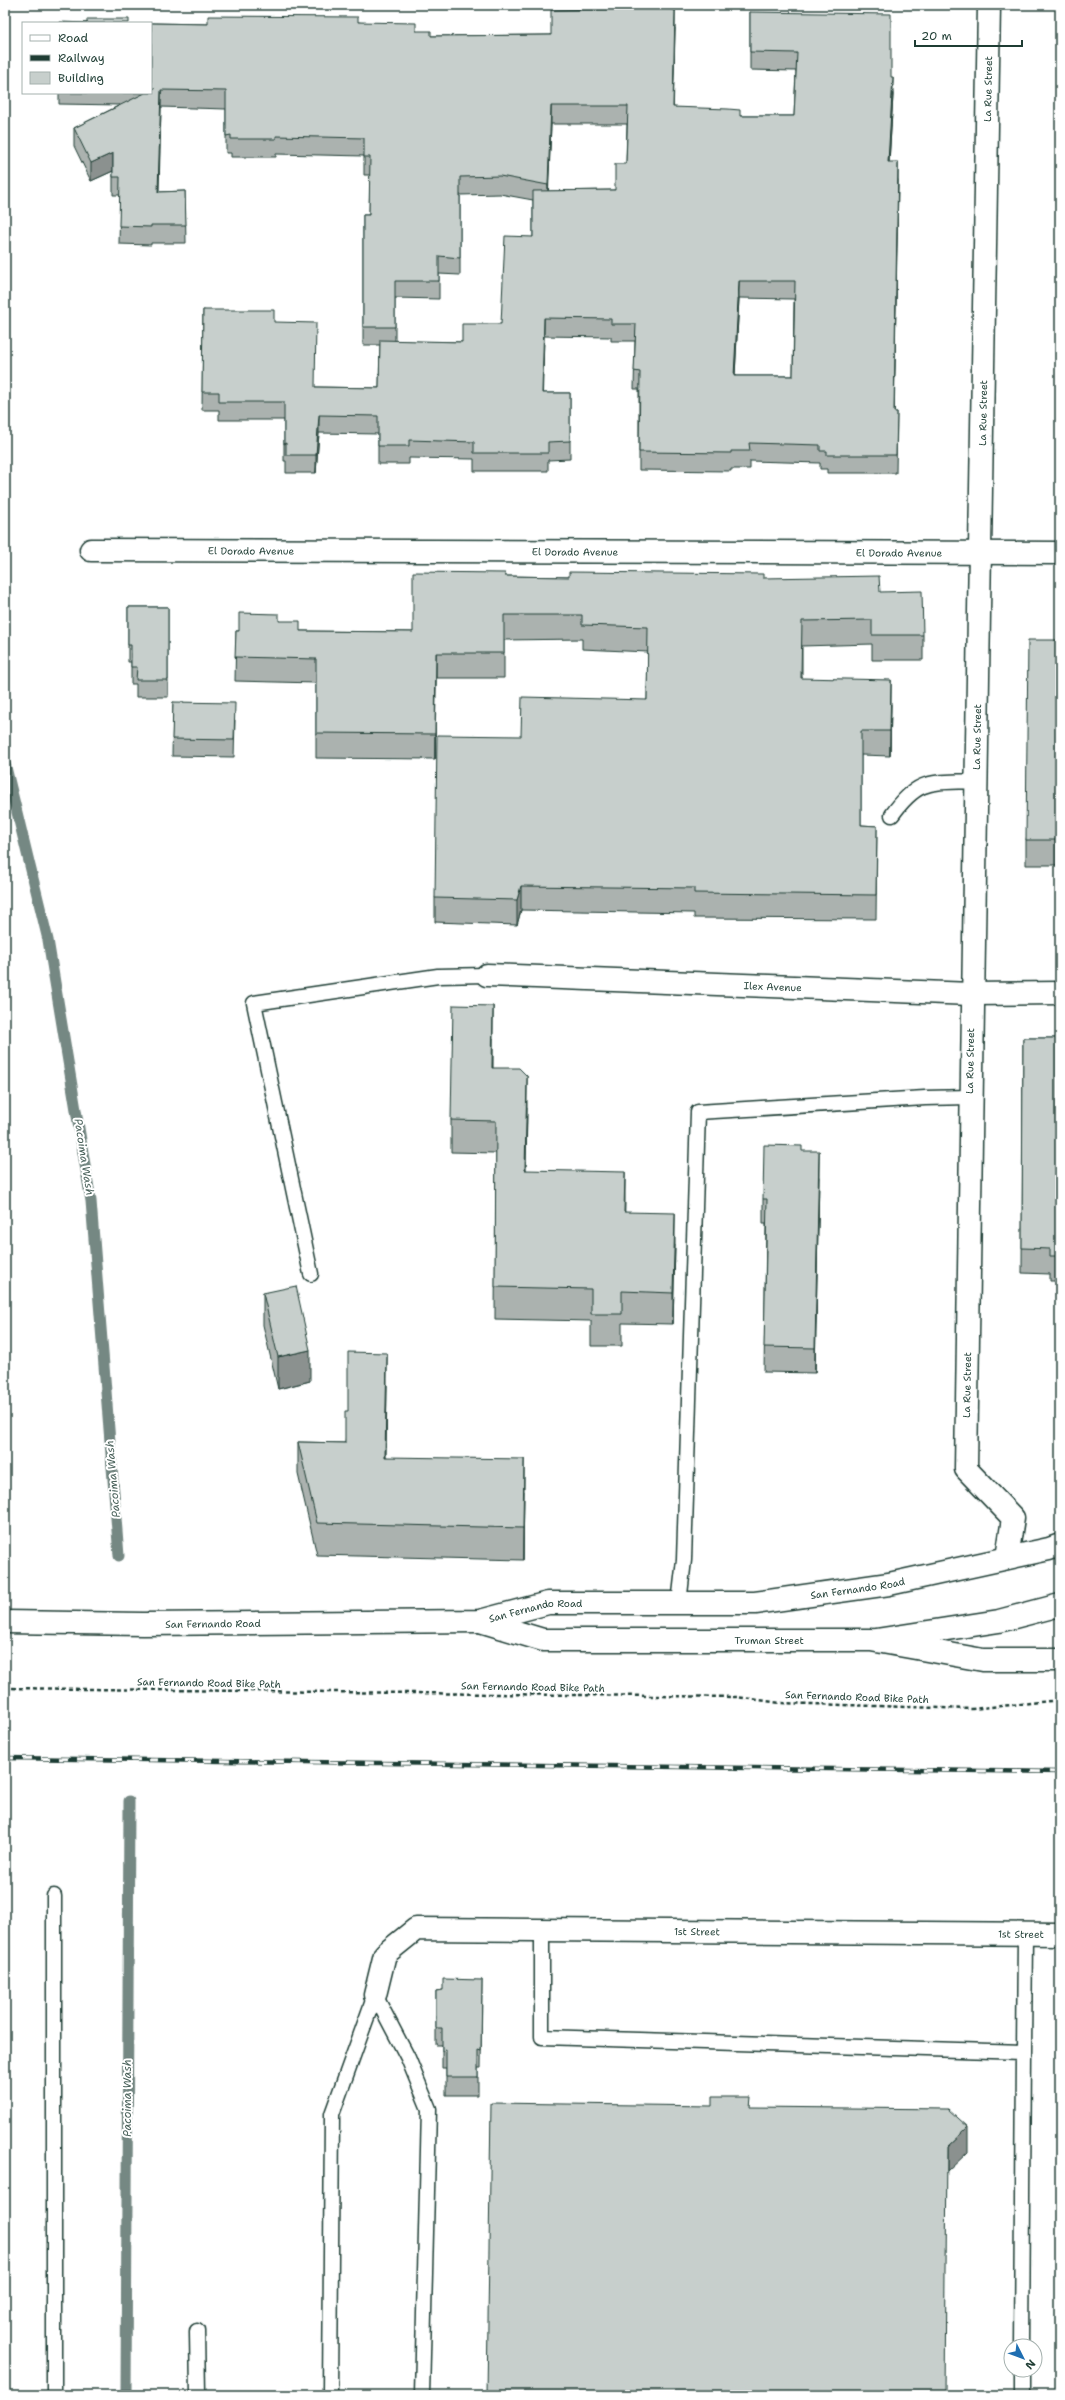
<svg xmlns="http://www.w3.org/2000/svg" width="1065" height="2400" font-family="'Shantell Sans',sans-serif">
<style>
.lines{fill:none;stroke-linecap:round;stroke-linejoin:round}
.stream{stroke:#758883;stroke-width:11}
.service-casing{stroke:#1f3d34;stroke-width:17}
.minor-casing{stroke:#1f3d34;stroke-width:25}
.secondary-casing{stroke:#1f3d34;stroke-width:25}
.primary-casing{stroke:#1f3d34;stroke-width:25}
.path{stroke:#1f3d34;stroke-width:2.5;stroke-dasharray:4 3;stroke-linecap:butt}
.service{stroke:#fff;stroke-width:14}
.minor{stroke:#fff;stroke-width:22}
.secondary{stroke:#fff;stroke-width:22}
.primary{stroke:#fff;stroke-width:22}
.rail-casing{stroke:#1f3d34;stroke-width:4.5}
.rail{stroke:#fff;stroke-width:3;stroke-dasharray:9;stroke-linecap:butt}
.wall{fill:#abb2af;stroke:#1f3d34;fill-rule:evenodd}
.shaded-wall{fill:#8b918f;stroke:#1f3d34}
.building{fill:#c7cfcc;stroke:#1f3d34;fill-rule:evenodd}
.labels{text-anchor:middle;dominant-baseline:central;stroke-width:4;stroke-linejoin:round;paint-order:stroke}
.street-label{font-size:10px;fill:#1f3d34;stroke:#fff}
.water-label{font-size:11px;font-style:italic;fill:#4a625b;stroke:#fff}
</style>
<rect width="100%" height="100%" fill="#fff"/>
<filter id="ink" filterUnits="userSpaceOnUse"><feTurbulence type="fractalNoise" baseFrequency=".025" numOctaves="2"/><feDisplacementMap in="SourceGraphic" scale="8" xChannelSelector="R" yChannelSelector="G"/><feConvolveMatrix kernelMatrix="1 2 1 2 8 2 1 2 1" color-interpolation-filters="sRGB"/></filter>
<g filter="url(#ink)">
<g class="lines">
<path class="stream" d="M 5,763 L 48,940 L 91,1201 L 119,1556
M 126,2395 L 129,1801"/>
<g class="service-casing">
<path id="service" d="M 892,815 C 919,777 932,783 976,781
M 311,1274 L 254,1003 L 438,976 L 487,975
M 679,1603 L 684,1560 L 698,1112 L 925,1098 L 970,1097
M 542,1929 L 542,2037 L 1024,2052 L 1025,1935
M 375,1995 L 408,2058 L 429,2109 L 422,2395
M 197,2331 L 198,2395
M 1022,2346 L 1024,2052
M 54,2395 L 54,1896
M 330,2395 L 332,2114 L 375,1995
M 1021,2395 L 1021,2370"/>
</g>
<g class="minor-casing">
<g id="minor">
<path d="M 989,5 C 982,493 971,981 966,1469 L 1013,1518 L 1007,1558"/>
<path id="s1" d="M 91,550 L 1060,553"/>
<path id="s2" d="M 487,975 L 971,994 L 1060,993"/>
<path id="s3" d="M 375,1995 L 385,1954 L 416,1929 L 1060,1934"/>
</g>
</g>
<g class="secondary-casing">
<path id="secondary" d="M 876,1640 L 999,1621 L 1060,1605"/>
</g>
<g class="primary-casing">
<g id="primary">
<path id="s4" d="M 480,1621 L 543,1640 L 871,1640 L 983,1660 L 1060,1660"/>
<path id="s5" d="M 5,1622 L 143,1624 L 480,1621 L 548,1603 L 755,1603 L 889,1584 L 1049,1549 L 1060,1545"/>
</g>
</g>
<path class="path" d="M 5,1688 L 737,1697 L 780,1703 L 972,1709 L 1060,1700"/>
<use href="#service" class="service"/>
<use href="#minor" class="minor"/>
<use href="#secondary" class="secondary"/>
<use href="#primary" class="primary"/>
<g class="rail-casing">
<path id="rail" d="M 5,1758 L 1060,1772"/>
</g>
<use href="#rail" class="rail"/>
</g>
<path class="wall" d="M 750,12 L 891,77 L 893,95 L 889,162 L 898,180 L 894,412 L 897,412 L 896,473 L 827,473 L 827,469 L 820,469 L 820,463 L 750,461 L 750,469 L 731,469 L 731,471 L 639,470 L 639,389 L 634,389 L 635,341 L 611,341 L 611,337 L 544,336 L 542,393 L 570,393 L 570,459 L 548,460 L 548,471 L 474,471 L 474,459 L 409,458 L 409,464 L 378,464 L 378,434 L 319,433 L 316,473 L 286,473 L 286,461 L 284,461 L 284,420 L 219,420 L 219,410 L 202,410 L 203,310 L 274,322 L 315,387 L 379,388 L 380,345 L 363,345 L 363,215 L 369,215 L 370,175 L 364,175 L 364,156 L 276,154 L 276,157 L 231,157 L 231,153 L 226,153 L 226,109 L 161,107 L 159,192 L 185,191 L 186,243 L 151,243 L 151,245 L 119,244 L 120,195 L 113,195 L 113,171 L 91,181 L 74,146 L 74,128 L 120,105 L 59,104 L 59,93 L 151,93 L 151,23 L 208,24 L 358,22 L 416,31 L 431,36 L 551,35 L 675,28 L 673,107 L 740,116 L 794,116 L 796,71 L 750,70 ZM 551,124 L 627,124 L 626,164 L 615,190 L 548,191 ZM 500,194 L 533,200 L 533,237 L 501,324 L 462,342 L 395,341 L 395,298 L 439,299 L 439,274 L 460,275 L 460,195 ZM 739,298 L 794,299 L 793,376 L 735,376 Z
M 505,576 L 569,577 L 763,578 L 880,592 L 923,635 L 923,660 L 872,660 L 872,644 L 802,646 L 802,678 L 891,704 L 890,756 L 861,755 L 861,825 L 877,826 L 876,919 L 694,918 L 694,913 L 521,910 L 517,925 L 435,922 L 435,898 L 521,736 L 647,700 L 648,652 L 582,649 L 582,639 L 504,640 L 504,678 L 436,678 L 435,759 L 316,758 L 316,683 L 235,681 L 236,631 L 239,631 L 279,621 L 300,631 L 413,632 Z
M 128,607 L 168,607 L 168,697 L 136,697 L 136,684 L 131,684 L 131,662 L 128,662 Z
M 1060,640 L 1060,865 L 1026,865 L 1026,840 Z
M 173,702 L 235,720 L 234,757 L 172,756 Z
M 493,1038 L 493,1068 L 527,1108 L 526,1170 L 625,1212 L 675,1245 L 673,1324 L 622,1323 L 622,1346 L 591,1346 L 591,1321 L 495,1319 L 496,1153 L 451,1152 L 451,1120 Z
M 1023,1038 L 1060,1038 L 1060,1281 L 1050,1281 L 1050,1274 L 1022,1273 Z
M 802,1151 L 819,1177 L 815,1373 L 764,1372 L 766,1224 L 763,1224 L 763,1199 Z
M 263,1293 L 310,1381 L 278,1389 L 263,1325 Z
M 387,1384 L 386,1457 L 524,1491 L 523,1560 L 317,1555 L 298,1474 L 298,1442 L 345,1443 L 348,1411 Z
M 482,1980 L 481,2068 L 478,2068 L 478,2095 L 446,2095 L 446,2068 L 442,2068 L 442,2045 L 436,2045 L 436,1991 L 443,1990 Z"/>
<path class="shaded-wall" d="M 675,10 L 675,28 L 673,125 L 673,107 Z
M 893,77 L 893,95 L 888,180 L 888,162 Z
M 161,90 L 161,107 L 158,210 L 158,192 Z
M 551,106 L 551,124 L 548,203 L 548,185 Z
M 113,153 L 113,171 L 91,181 L 91,163 Z
M 898,162 L 898,180 L 894,429 L 894,412 Z
M 739,281 L 739,298 L 734,394 L 734,376 Z
M 544,318 L 544,336 L 542,411 L 542,393 Z
M 319,415 L 319,433 L 316,473 L 316,455 Z
M 436,653 L 436,678 L 435,759 L 435,734 Z
M 891,680 L 891,704 L 890,756 L 890,731 Z
M 521,886 L 521,910 L 517,925 L 517,900 Z
M 493,1006 L 493,1038 L 492,1100 L 492,1068 Z
M 527,1076 L 527,1108 L 525,1202 L 525,1170 Z
M 819,1151 L 819,1177 L 815,1373 L 815,1348 Z
M 625,1172 L 625,1204 L 624,1244 L 624,1212 Z
M 675,1213 L 675,1245 L 673,1324 L 673,1293 Z
M 310,1350 L 310,1381 L 278,1389 L 278,1357 Z
M 387,1353 L 387,1384 L 385,1489 L 385,1457 Z
M 524,1459 L 524,1491 L 523,1560 L 523,1528 Z
M 968,2127 L 968,2152 L 947,2172 L 947,2147 Z"/>
<path class="building" d="M 656,8 L 675,10 L 673,107 L 728,109 L 740,110 L 740,116 L 794,116 L 797,53 L 750,52 L 750,12 L 891,14 L 891,77 L 893,77 L 888,162 L 898,162 L 894,412 L 897,412 L 896,455 L 827,455 L 827,451 L 820,451 L 820,445 L 749,443 L 750,451 L 731,451 L 731,453 L 639,452 L 640,372 L 634,371 L 636,324 L 611,324 L 611,319 L 544,318 L 542,393 L 570,393 L 570,441 L 548,442 L 548,453 L 474,453 L 474,442 L 409,440 L 409,446 L 378,446 L 378,416 L 319,415 L 316,455 L 286,455 L 286,443 L 284,444 L 284,402 L 219,402 L 219,392 L 202,392 L 203,310 L 274,310 L 274,322 L 316,323 L 315,387 L 379,388 L 380,340 L 462,342 L 462,324 L 501,324 L 505,236 L 533,237 L 533,191 L 615,190 L 615,164 L 626,164 L 628,106 L 551,106 L 548,185 L 500,176 L 460,177 L 460,258 L 439,256 L 439,281 L 395,281 L 395,327 L 363,327 L 363,215 L 369,215 L 370,157 L 364,157 L 364,138 L 276,136 L 276,139 L 231,139 L 231,135 L 226,136 L 226,91 L 161,90 L 158,192 L 185,191 L 186,225 L 151,225 L 151,227 L 119,226 L 120,177 L 113,177 L 113,153 L 91,163 L 74,128 L 145,93 L 151,93 L 151,90 L 155,88 L 151,88 L 151,23 L 208,24 L 208,16 L 358,17 L 358,22 L 416,23 L 416,31 L 431,31 L 431,36 L 551,35 L 551,10 ZM 739,281 L 795,281 L 793,376 L 734,376 Z
M 87,19 L 129,19 L 129,23 L 60,23 L 60,22 L 87,23 Z
M 413,572 L 505,573 L 505,576 L 569,577 L 569,572 L 763,574 L 763,578 L 879,576 L 880,592 L 922,591 L 923,635 L 872,635 L 872,620 L 802,621 L 801,678 L 891,680 L 890,731 L 861,731 L 861,825 L 877,826 L 876,895 L 694,893 L 694,888 L 521,886 L 517,900 L 435,898 L 437,735 L 521,736 L 522,697 L 647,700 L 648,627 L 582,625 L 582,615 L 504,615 L 504,653 L 436,653 L 435,734 L 316,733 L 316,659 L 235,657 L 236,631 L 239,631 L 239,613 L 279,614 L 279,621 L 300,621 L 300,631 L 413,632 Z
M 128,607 L 168,607 L 168,680 L 136,680 L 137,667 L 131,667 L 131,645 L 128,645 Z
M 1028,640 L 1060,640 L 1060,840 L 1026,840 Z
M 173,702 L 235,703 L 234,740 L 172,739 Z
M 453,1005 L 493,1006 L 492,1068 L 519,1068 L 527,1076 L 525,1170 L 625,1172 L 624,1212 L 675,1213 L 673,1293 L 622,1291 L 622,1314 L 591,1314 L 591,1289 L 495,1287 L 496,1121 L 451,1120 Z
M 1023,1038 L 1060,1038 L 1060,1256 L 1050,1256 L 1050,1249 L 1022,1248 Z
M 764,1145 L 802,1146 L 802,1151 L 819,1151 L 815,1348 L 764,1347 L 767,1199 L 763,1199 Z
M 296,1286 L 310,1350 L 278,1357 L 263,1293 Z
M 348,1352 L 387,1353 L 385,1457 L 524,1459 L 523,1528 L 317,1523 L 298,1442 L 345,1443 L 345,1411 L 348,1411 Z
M 443,1979 L 482,1980 L 481,2051 L 478,2050 L 478,2077 L 446,2077 L 446,2050 L 442,2051 L 442,2028 L 436,2028 L 436,1991 L 443,1990 Z
M 712,2097 L 751,2097 L 750,2107 L 948,2109 L 968,2127 L 947,2147 L 945,2395 L 487,2395 L 491,2103 L 712,2106 Z"/>
</g>
<g class="labels">
<g class="street-label">
<text transform="translate(988 89) rotate(-89)">La Rue Street</text>
<text transform="translate(983 413) rotate(-89)">La Rue Street</text>
<text stroke="none"><textPath href="#s1" startOffset="160">El Dorado Avenue</textPath></text>
<text stroke="none"><textPath href="#s1" startOffset="484">El Dorado Avenue</textPath></text>
<text stroke="none"><textPath href="#s1" startOffset="808">El Dorado Avenue</textPath></text>
<text transform="translate(977 737) rotate(-89)">La Rue Street</text>
<text stroke="none"><textPath href="#s2" startOffset="286">Ilex Avenue</textPath></text>
<text transform="translate(970 1061) rotate(-89)">La Rue Street</text>
<text transform="translate(967 1385) rotate(-89)">La Rue Street</text>
<text stroke="none"><textPath href="#s5" startOffset="856">San Fernando Road</textPath></text>
<text stroke="none"><textPath href="#s5" startOffset="532">San Fernando Road</textPath></text>
<text stroke="none"><textPath href="#s5" startOffset="208">San Fernando Road</textPath></text>
<text stroke="none"><textPath href="#s4" startOffset="292">Truman Street</textPath></text>
<text transform="translate(209 1683) rotate(1)">San Fernando Road Bike Path</text>
<text transform="translate(533 1687) rotate(1)">San Fernando Road Bike Path</text>
<text transform="translate(857 1697) rotate(2)">San Fernando Road Bike Path</text>
<text stroke="none"><textPath href="#s3" startOffset="363">1st Street</textPath></text>
<text stroke="none"><textPath href="#s3" startOffset="687">1st Street</textPath></text>
</g>
<g class="water-label">
<text transform="translate(84 1157) rotate(81)">Pacoima Wash</text>
<text transform="translate(113 1479) rotate(-95)">Pacoima Wash</text>
<text transform="translate(127 2098) rotate(-90)">Pacoima Wash</text>
</g>
</g>
<rect width="1065" height="2400" fill="none" stroke="#fff" stroke-width="20"/>
<rect x="10" y="10" width="1045" height="2380" fill="none" stroke="#1f3d34" stroke-width="1.5" filter="url(#ink)"/>
<rect x="22" y="22" width="130" height="72" fill="#ffffff" stroke="#a5b1ae"/>
<rect x="30" y="35" width="20" height="6" fill="#ffffff" stroke="#a5b1ae"/>
<text x="58" y="42" font-size="12" fill="#1f3d34">Road</text>
<rect x="30" y="55" width="20" height="6" fill="#1f3d34" stroke="#a5b1ae"/>
<text x="58" y="62" font-size="12" fill="#1f3d34">Railway</text>
<rect x="30" y="72" width="20" height="12" fill="#c7cfcc" stroke="#a5b1ae"/>
<text x="58" y="82" font-size="12" fill="#1f3d34">Building</text>
<g transform="translate(1023 2358) rotate(132)"><circle r="19" fill="#ffffff" stroke="#a5b1ae"/>
<path d="M0-3L7 15L0 10L-7 15Z" fill="#1f6fb2"/>
<text y="-6" font-size="11" font-weight="bold" text-anchor="middle" fill="#1f3d34">N</text>
</g>
<path d="M915 40v6h107v-6" fill="none" stroke="#1f3d34" stroke-width="2"/>
<text x="921" y="40" font-size="12" fill="#1f3d34" stroke="#ffffff" stroke-width="3" paint-order="stroke">20 m</text>
</svg>
